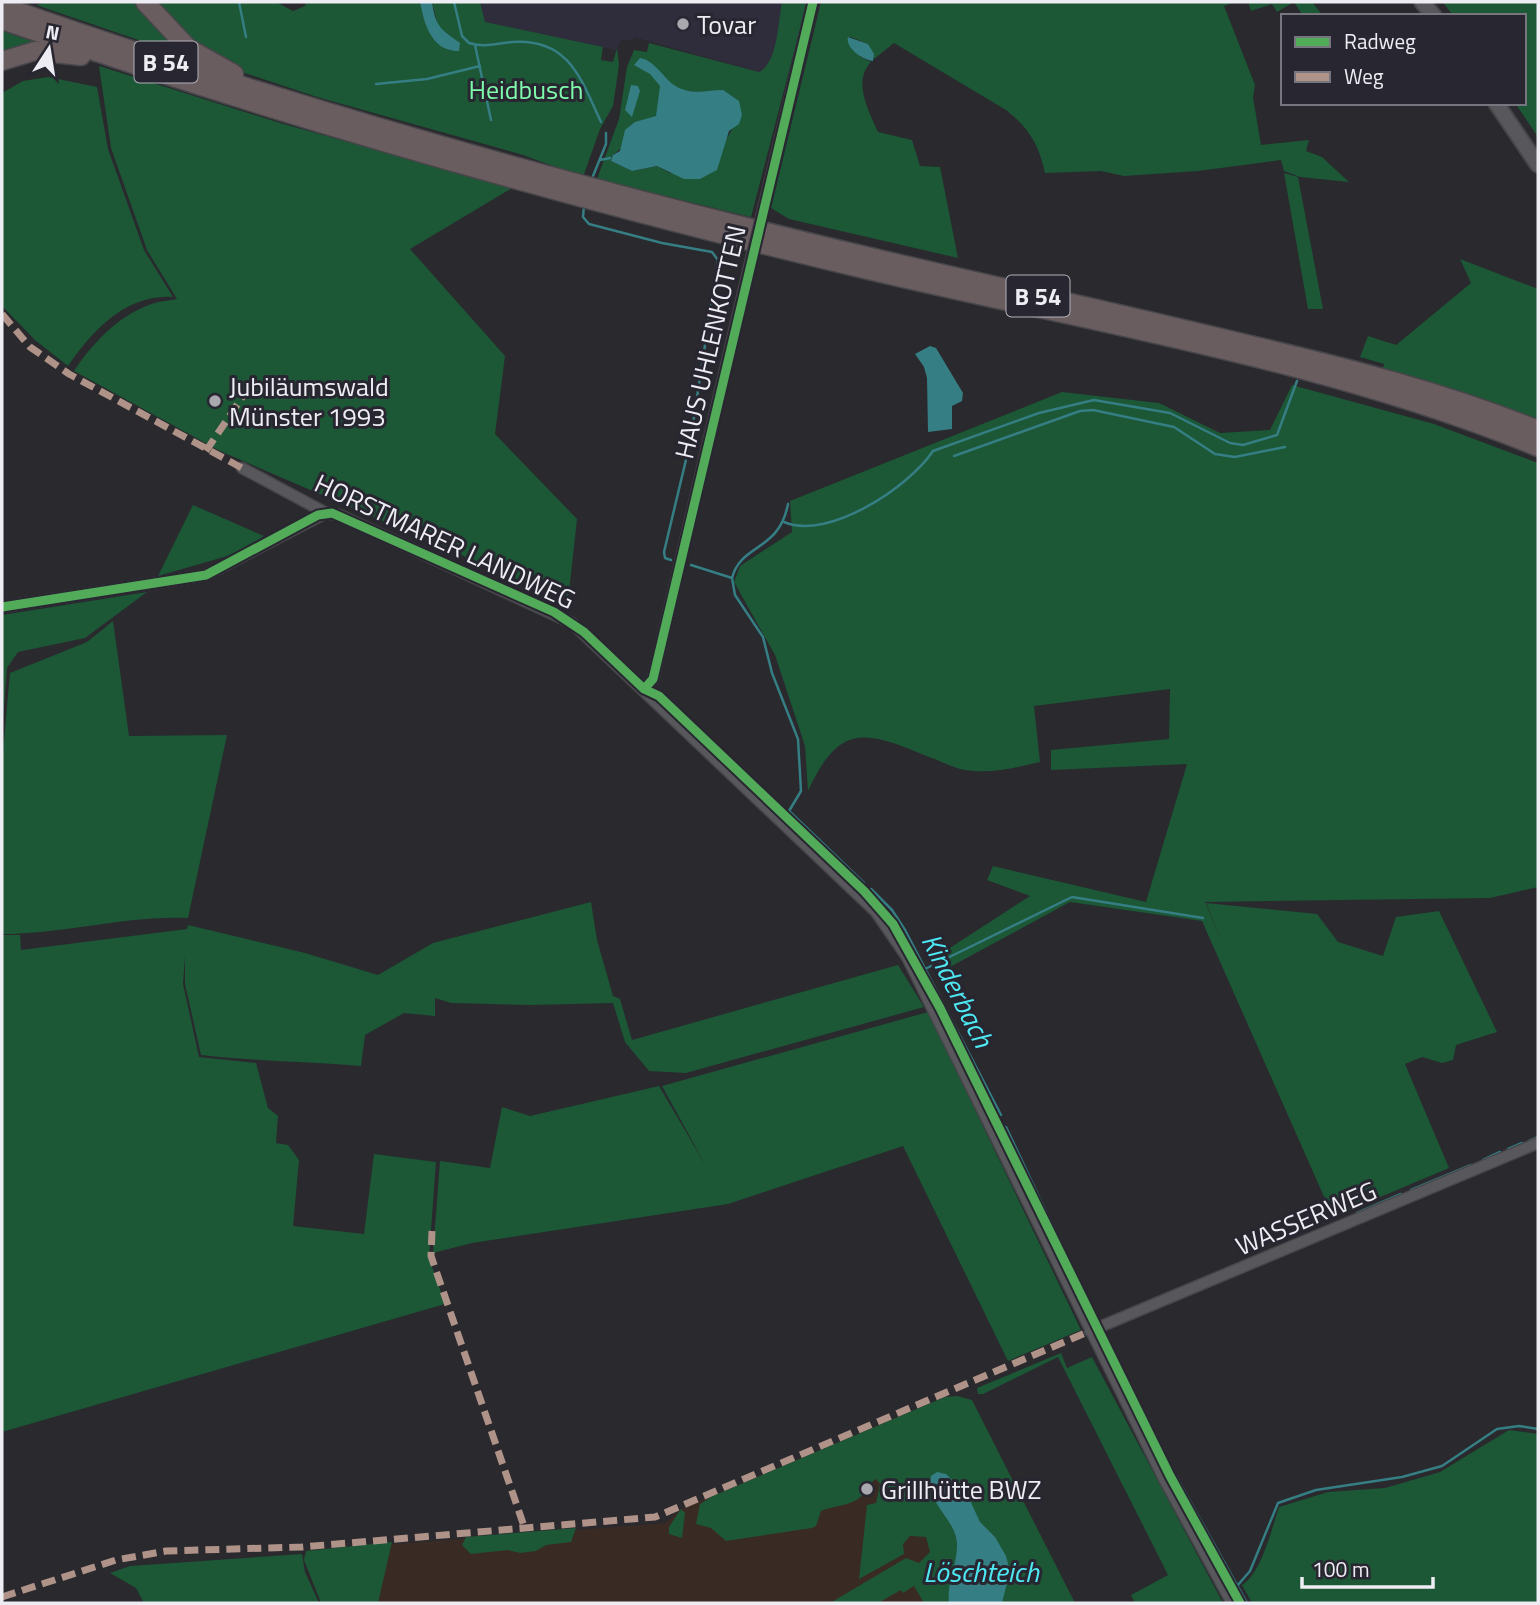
<svg xmlns="http://www.w3.org/2000/svg" width="1540" height="1605" font-family="'Titillium Web',sans-serif">
<style>
.built{fill:#2f2d3c}
.education{fill:#392a24}
.green{fill:#1c5736;fill-rule:evenodd}
.water{fill:#357e83}
.lines{fill:none;stroke-linecap:round;stroke-linejoin:round}
.stream{stroke:#357e83;stroke-width:2.5}
.street-casing{stroke:#47464a;stroke-width:13}
.secondary-casing{stroke:#47464a;stroke-width:18}
.highway-casing{stroke:#47464a;stroke-width:21}
.street{stroke:#58585c;stroke-width:10}
.secondary{stroke:#58585c;stroke-width:14}
.highway{stroke:#6a5d5f;stroke-width:18}
.street-bridge-casing{stroke:#47464a;stroke-width:13;stroke-linecap:butt}
.street-bridge{stroke:#58585c;stroke-width:10}
.quiet{stroke:#af9288;stroke-width:7;stroke-dasharray:14 7;stroke-linecap:butt}
.cycleway-casing{stroke:#282631;stroke-width:13}
.cycleway{stroke:#51ab58;stroke-width:9}
.poi-dot{fill:#a9a8af;stroke:#282631;stroke-width:2.5}
.labels{text-anchor:middle;dominant-baseline:central;stroke-width:6;stroke-linejoin:round;paint-order:stroke}
.shield{fill:#282631;stroke:#b3b1ba;stroke-width:2}
.shield-label{font-size:24px;font-weight:bold;fill:#eeedf4}
.poi-label{font-size:26px;fill:#eeedf4;stroke:#282631;text-anchor:start}
.park-label{font-size:26px;fill:#7ffbac;stroke:#282631}
.street-label{font-size:26px;fill:#eeedf4;stroke:#282631}
.water-label{font-size:28px;font-style:italic;fill:#4ee8f2;stroke:#282631}
</style>
<rect width="100%" height="100%" fill="#29292e"/>
<path class="built" d="M 480,2 L 797,2 L 774,76 L 634,37 L 632,41 L 622,39 L 616,50 L 485,22 Z"/>
<path class="education" d="M 957,1396 L 972,1400 L 1075,1603 L 321,1603 L 304,1560 L 306,1551 L 665,1523 L 681,1509 L 945,1397 Z"/>
<path class="green" d="M 46,2 L 140,2 L 194,59 L 36,5 Z
M 153,2 L 276,2 L 293,11 L 305,6 L 306,2 L 420,2 C 425,23 430,43 452,51 L 451,39 L 438,26 L 432,2 L 480,2 L 485,22 L 603,47 L 601,60 L 613,62 L 617,48 L 619,65 L 613,106 L 600,129 L 583,177 L 523,155 L 317,97 L 239,71 L 193,44 Z
M 782,2 L 807,2 L 751,217 L 597,179 L 619,119 L 627,67 L 634,50 L 647,52 L 649,43 L 759,72 C 778,63 778,21 782,2 ZM 690,91 L 703,93 L 713,91 L 734,126 L 727,138 L 670,173 L 657,166 L 632,171 L 611,161 L 613,155 Z
M 821,2 L 1235,2 L 1224,6 L 1255,85 L 1253,97 L 1261,145 L 1309,140 L 1306,151 L 1322,157 L 1349,182 L 1300,177 L 1284,171 L 1281,160 L 1198,171 L 1124,176 L 1101,171 L 1045,173 C 1039,145 1029,128 1006,110 L 894,43 L 874,59 L 868,44 L 851,37 L 848,37 L 861,57 L 871,62 C 852,82 869,111 878,132 L 912,140 L 920,166 L 940,167 L 958,258 L 789,219 L 771,208 Z
M 1248,2 L 1312,2 L 1323,16 L 1303,16 L 1294,2 L 1277,12 L 1272,4 L 1251,11 Z
M 1443,2 L 1538,2 L 1538,137 L 1515,103 L 1524,103 L 1524,16 L 1453,16 Z
M 2,31 L 40,44 L 2,55 Z
M 99,66 L 280,123 L 512,188 L 410,249 L 505,356 L 495,434 L 577,519 L 568,601 L 220,451 L 74,371 C 92,344 118,316 149,305 C 158,301 168,301 177,299 L 147,250 L 111,148 Z
M 48,77 L 97,87 L 108,149 L 144,250 L 173,297 C 126,294 93,330 68,366 L 35,340 L 2,306 L 2,93 L 23,81 Z
M 1284,173 L 1298,177 L 1323,309 L 1308,309 Z
M 1460,259 L 1538,289 L 1538,423 L 1382,373 L 1384,364 L 1360,357 L 1368,336 L 1396,345 L 1471,283 Z
M 1292,385 L 1434,424 L 1538,463 L 1538,887 L 1490,898 L 1205,902 L 1222,942 L 1206,903 L 1317,914 L 1338,942 L 1383,956 L 1396,917 L 1439,911 L 1497,1032 L 1456,1045 L 1453,1060 L 1442,1063 L 1422,1057 L 1405,1064 L 1449,1168 L 1333,1217 L 1202,921 L 1070,902 L 948,968 L 942,953 L 1030,896 L 987,880 L 993,866 L 1146,902 L 1187,764 L 1051,770 L 1051,750 L 1169,739 L 1170,689 L 1034,706 L 1040,762 C 1014,768 992,774 965,770 C 953,768 941,761 929,757 C 867,731 840,721 808,791 L 805,746 L 775,655 L 734,582 L 740,566 L 792,532 L 790,501 L 1062,392 L 1159,403 L 1220,433 L 1270,430 Z
M 193,505 L 264,536 L 238,553 L 158,576 Z
M 147,592 L 85,638 L 18,652 L 7,668 L 2,731 L 2,615 Z
M 113,621 L 129,736 L 227,735 L 188,918 C 128,915 63,934 2,934 L 2,763 L 10,673 L 87,642 Z
M 591,902 L 597,940 L 613,996 L 620,999 L 632,1040 L 898,965 L 924,1007 L 686,1073 L 649,1071 L 625,1042 L 613,1003 L 531,1005 L 451,1003 L 435,998 L 435,1016 L 404,1013 L 365,1035 L 361,1066 C 308,1062 254,1061 201,1055 L 185,984 L 185,956 L 183,984 L 199,1057 L 256,1063 L 268,1108 L 278,1116 L 276,1143 L 288,1145 L 299,1160 L 293,1226 L 364,1234 L 374,1154 L 436,1162 L 429,1258 L 445,1304 L 2,1432 L 2,935 L 20,935 L 21,950 L 187,929 L 188,925 L 305,953 L 378,975 L 433,943 Z
M 928,1012 L 1081,1330 L 1008,1361 L 903,1146 L 728,1204 L 472,1243 L 433,1253 L 440,1161 L 490,1168 L 502,1107 L 530,1116 L 659,1086 L 706,1166 L 662,1086 Z
M 1061,1353 L 1067,1368 L 1092,1357 L 1223,1603 L 1135,1603 L 1131,1595 L 1168,1575 L 1058,1357 L 983,1394 L 978,1394 L 977,1388 Z
M 945,1397 L 957,1396 L 972,1400 L 1075,1603 L 924,1603 L 914,1586 L 903,1593 L 901,1590 L 878,1603 L 830,1603 L 906,1558 L 919,1563 L 930,1552 L 926,1537 L 910,1536 L 903,1544 L 904,1554 L 859,1579 L 867,1505 L 876,1503 L 880,1484 L 876,1479 L 866,1486 L 861,1485 L 860,1489 L 866,1491 C 854,1507 838,1504 821,1511 L 816,1526 L 812,1528 L 726,1541 L 711,1528 L 696,1524 L 700,1504 L 713,1496 Z
M 1509,1430 L 1538,1434 L 1538,1603 L 1252,1603 L 1242,1585 C 1261,1574 1272,1528 1279,1507 L 1328,1492 L 1385,1488 L 1440,1472 Z
M 681,1509 L 685,1513 L 682,1538 L 669,1534 L 669,1527 Z
M 576,1528 L 571,1542 L 546,1545 L 536,1551 L 520,1553 L 508,1550 L 471,1554 L 462,1545 L 466,1537 Z
M 392,1542 L 378,1603 L 321,1603 L 304,1560 L 306,1551 Z
M 302,1554 L 305,1572 L 319,1603 L 144,1603 L 136,1588 L 110,1573 L 130,1566 Z"/>
<path class="water" d="M 420,2 L 432,2 C 436,28 441,29 460,43 L 459,51 C 432,52 424,24 420,2 Z
M 848,37 L 868,44 L 874,54 L 873,61 C 863,60 845,48 848,37 Z
M 640,58 C 657,61 664,81 679,88 C 695,95 708,90 723,90 L 739,101 L 742,115 L 739,124 L 729,131 L 717,170 L 700,179 L 684,179 L 657,166 L 632,171 L 611,161 L 613,155 L 620,151 L 625,130 L 635,122 L 656,116 L 660,86 L 650,74 L 634,65 Z
M 631,85 L 638,86 L 640,91 L 632,117 L 625,110 Z
M 930,346 L 936,348 L 963,393 L 962,401 L 952,406 L 952,429 L 928,432 L 927,378 L 924,367 L 915,354 Z
M 937,1472 L 946,1474 L 967,1494 L 980,1522 L 995,1537 L 1006,1556 L 1010,1571 L 1002,1603 L 949,1603 C 946,1581 961,1558 956,1537 C 951,1516 925,1500 931,1476 Z"/>
<g class="lines">
<path class="stream" d="M 239,2 L 246,37
M 454,2 L 462,36 L 469,43 C 483,48 498,43 512,42 C 570,38 581,80 601,122
M 475,45 L 491,120
M 376,84 L 427,79 L 480,66
M 600,160 L 610,158
M 593,176 L 606,144 L 606,133
M 584,206 L 583,217 L 589,224 L 662,243 L 712,252 L 718,260 L 690,443 L 664,552 L 665,558 L 671,560
M 954,456 L 1080,411 L 1093,410 L 1174,427 L 1215,454 L 1235,457 L 1285,447
M 784,522 C 828,541 909,487 933,451 L 1039,413 L 1094,400 L 1170,413 L 1230,443 L 1243,445 L 1277,435 L 1297,381
M 691,565 L 732,578 L 735,595 L 763,637 L 772,673 L 798,739 L 801,791 L 789,811 L 864,883
M 732,578 C 741,543 779,552 788,504
M 871,889 L 892,910 L 905,930 L 1001,1115
M 925,969 L 1072,897 L 1203,918
M 2,979 L 2,978
M 1006,1127 L 1094,1314
M 1529,1141 L 1538,1137
M 1508,1149 L 1522,1143
M 1483,1160 L 1500,1152
M 1411,1190 L 1471,1165
M 1357,1213 L 1401,1194
M 1105,1338 L 1172,1470
M 1176,1476 L 1247,1603
M 1237,1586 L 1250,1571 L 1278,1503 L 1316,1490 L 1402,1477 L 1442,1466 L 1497,1429 L 1519,1426 L 1538,1429"/>
<g class="street-casing">
<path id="street" d="M 764,206 L 813,2
M 242,468 L 326,513 L 339,515 L 572,623 L 876,912 L 907,957 L 1164,1479 L 1232,1603
M 2,607 L 206,575 L 326,513
M 644,689 L 653,679 L 749,268
M 1090,1331 L 1538,1143"/>
</g>
<g class="secondary-casing">
<path id="secondary" d="M 1422,2 L 1434,16
M 1496,103 L 1538,165"/>
</g>
<g class="highway-casing">
<path id="highway" d="M 145,2 L 188,48 L 234,74
M 2,6 C 292,108 588,191 887,261 C 1007,289 1127,315 1246,344 C 1345,367 1444,392 1538,430
M 2,20 C 285,118 573,200 864,269 C 1087,322 1326,360 1538,447
M 2,61 L 35,51 L 81,56"/>
</g>
<use href="#street" class="street"/>
<use href="#secondary" class="secondary"/>
<use href="#highway" class="highway"/>
<g class="street-bridge-casing">
<path id="street-bridge" d="M 749,268 L 764,206"/>
</g>
<use href="#street-bridge" class="street-bridge"/>
<path class="quiet" d="M 2,314 L 30,347 L 69,374 L 242,468
M 206,451 L 243,396
M 432,1231 L 431,1256 L 525,1529
M 2,1597 L 116,1560 L 166,1551 L 302,1547 L 655,1517 L 1090,1331"/>
<g class="cycleway-casing">
<path id="cycleway" d="M 2,607 L 206,575 L 318,515 L 332,513 L 554,612 L 584,632 L 644,689 L 659,696 L 864,891 L 893,924 L 940,1008 L 1170,1476 L 1240,1603
M 644,689 L 653,679 L 813,2"/>
</g>
<use href="#cycleway" class="cycleway"/>
</g>
<g class="poi-dot">
<circle cx="683" cy="24" r="7"/>
<circle cx="215" cy="401" r="7"/>
<circle cx="867" cy="1489" r="7"/>
</g>
<g class="labels">
<g class="shield">
<rect x="134.5" y="41.5" width="63" height="41" rx="5"/>
<rect x="1006.5" y="275.5" width="63" height="41" rx="5"/>
</g>
<g class="shield-label">
<text x="166" y="62">B 54</text>
<text x="1038" y="296">B 54</text>
</g>
<g class="poi-label">
<text x="697" y="24">Tovar</text>
<text x="229" y="386">Jubiläumswald<tspan x="229" dy="30">Münster 1993</tspan></text>
<text x="881" y="1489">Grillhütte BWZ</text>
</g>
<g class="park-label">
<text x="526" y="89">Heidbusch</text>
</g>
<g class="street-label">
<text transform="translate(710 342) rotate(-77)">HAUS UHLENKOTTEN</text>
<text transform="translate(445 541) rotate(25)">HORSTMARER LANDWEG</text>
<text transform="translate(1306 1218) rotate(-23)">WASSERWEG</text>
</g>
<g class="water-label">
<text transform="translate(958 990) rotate(63)">Kinderbach</text>
<text x="981" y="1571">Löschteich</text>
</g>
</g>
<rect width="1540" height="1605" fill="none" stroke="#eeedf4" stroke-width="7"/>
<rect x="1281" y="14" width="245" height="91" fill="#282631" stroke="#77767f" stroke-width="2"/>
<rect x="1295" y="37" width="35" height="10" fill="#51ab58" stroke="#77767f" stroke-width="2"/>
<text x="1344" y="49" font-size="21" fill="#eeedf4">Radweg</text>
<rect x="1295" y="72" width="35" height="10" fill="#af9288" stroke="#77767f" stroke-width="2"/>
<text x="1344" y="84" font-size="21" fill="#eeedf4">Weg</text>
<g transform="translate(49 49) rotate(12)" stroke="#282631" stroke-width="5" paint-order="stroke">
<path d="M0-5L12 26L0 18L-12 26Z" fill="#eeedf4"/>
<text y="-10" font-size="19" font-weight="bold" text-anchor="middle" fill="#eeedf4">N</text>
</g>
<path d="M1302 1577v10h131v-10" fill="none" stroke="#eeedf4" stroke-width="3.5"/>
<text x="1312" y="1577" font-size="21" fill="#eeedf4" stroke="#282631" stroke-width="5" paint-order="stroke">100 m</text>
</svg>
